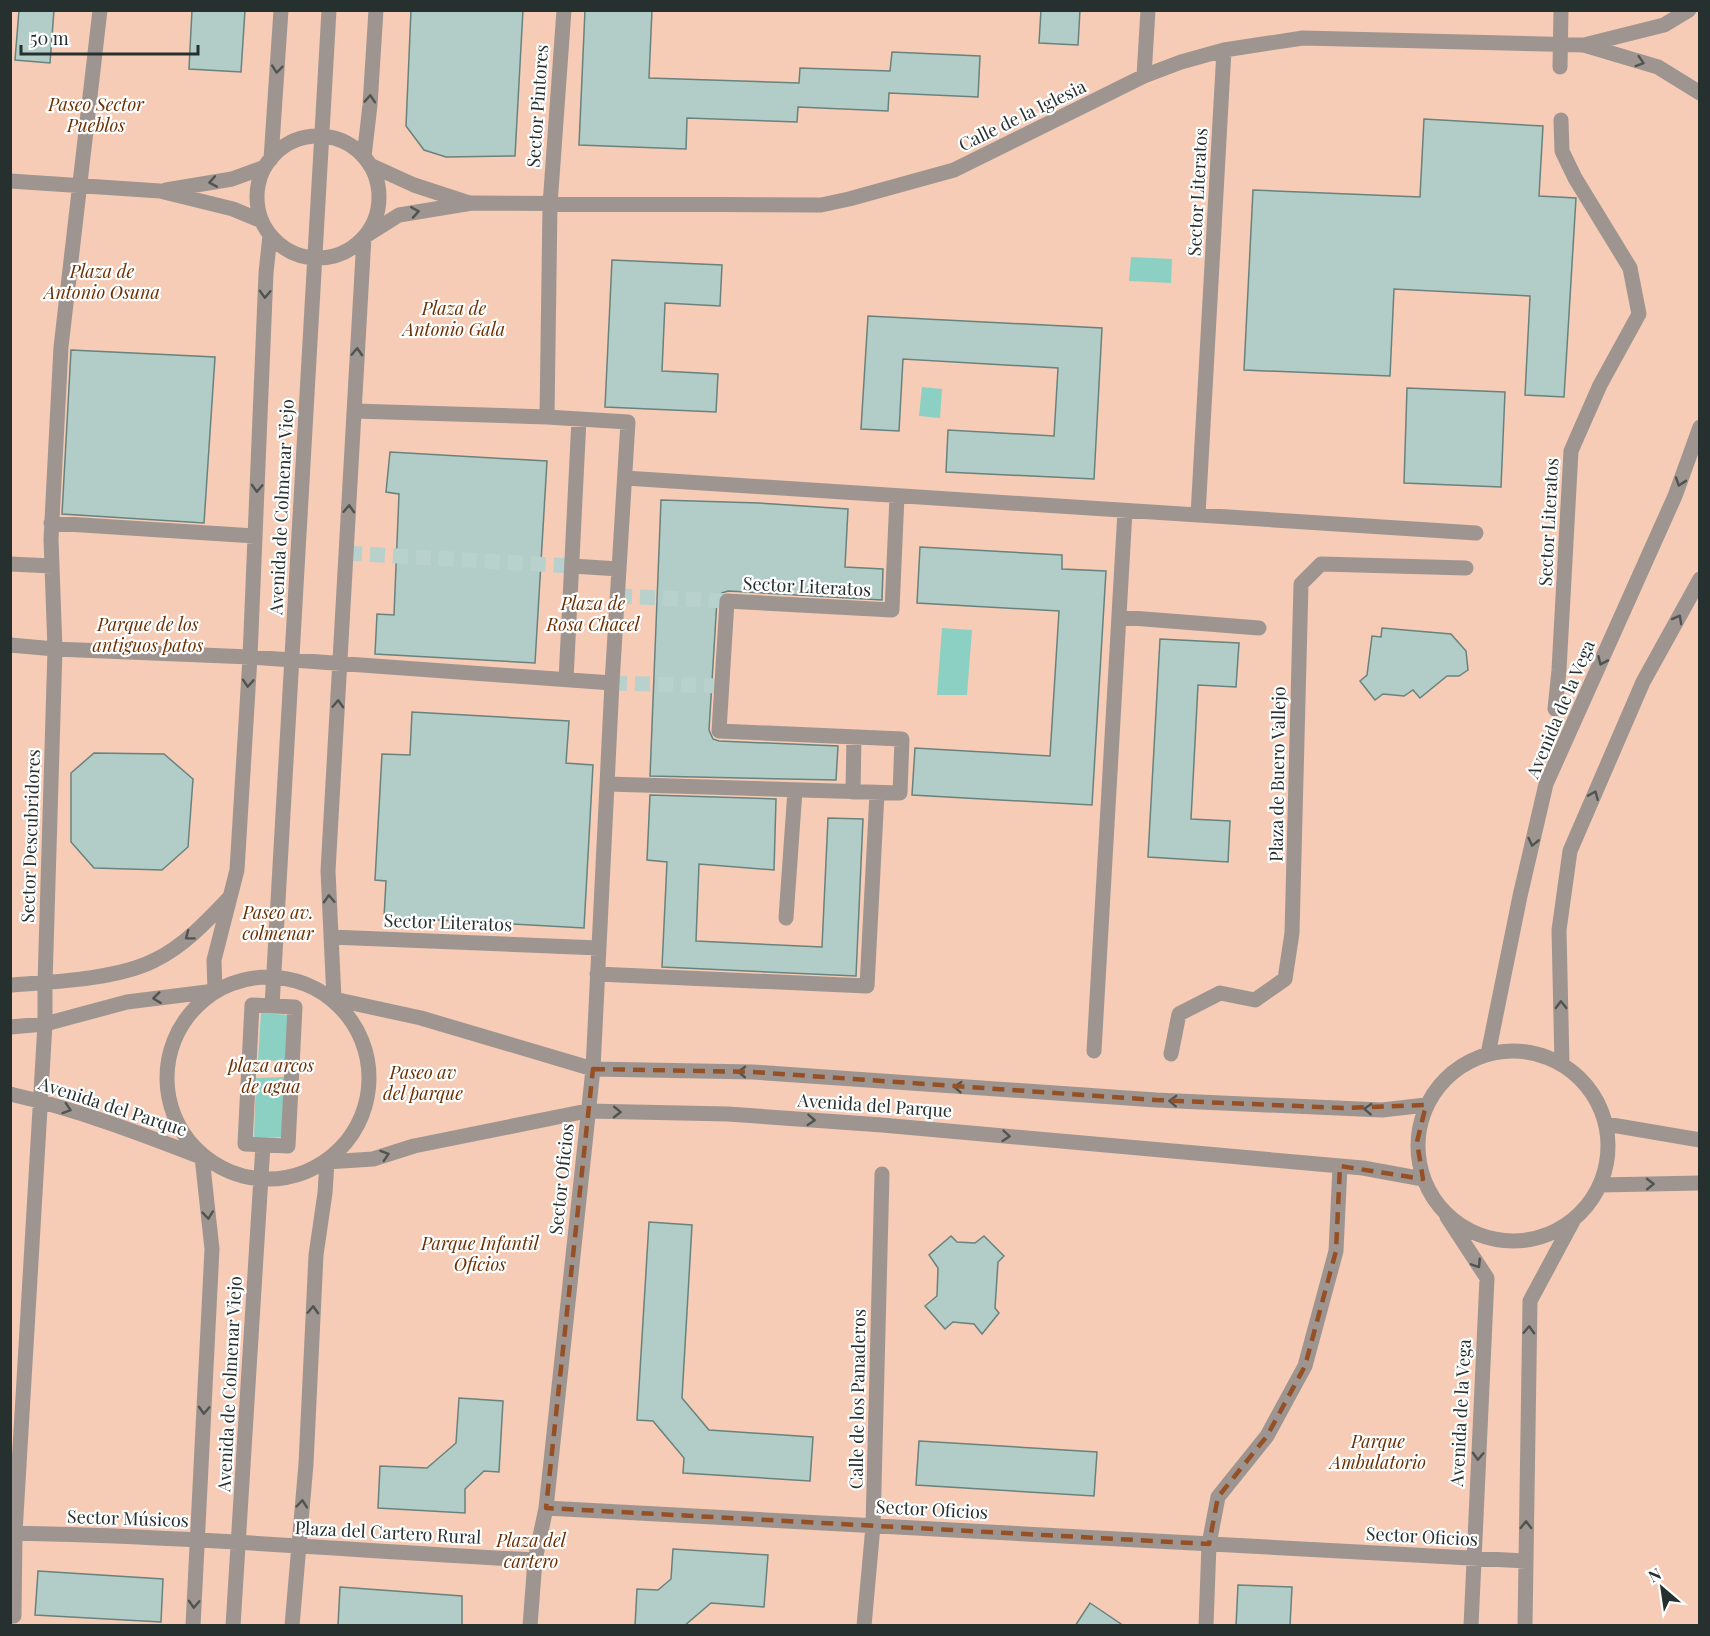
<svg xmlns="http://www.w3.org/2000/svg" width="1710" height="1636" font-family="'Playfair Display',serif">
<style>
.green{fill:#f6ccb6}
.water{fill:#8cd0c3}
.building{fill:#b2cdc7;stroke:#69827d;stroke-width:1.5}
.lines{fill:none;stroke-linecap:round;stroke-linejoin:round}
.minor-tunnel{stroke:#b8d1cc;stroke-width:15;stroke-dasharray:15 8;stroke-linecap:butt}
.minor{stroke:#9f9590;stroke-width:15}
.oneway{stroke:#505451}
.marked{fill:none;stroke:#965026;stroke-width:4.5;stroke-dasharray:12 8;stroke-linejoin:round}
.labels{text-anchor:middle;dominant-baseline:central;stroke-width:4.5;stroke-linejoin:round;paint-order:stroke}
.park-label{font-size:18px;font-style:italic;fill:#6c2f01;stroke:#fff}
.street-label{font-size:18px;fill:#26312f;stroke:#fff}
</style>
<rect width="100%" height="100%" fill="#ddf9f3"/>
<path class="green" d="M 11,11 L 1699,11 L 1699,1625 L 11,1626 Z"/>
<path class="water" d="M 1131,257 L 1172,259 L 1171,283 L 1129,281 Z
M 922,387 L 942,389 L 940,418 L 919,416 Z
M 942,628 L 972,630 L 967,695 L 937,695 Z
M 261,1013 L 289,1015 L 285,1061 L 258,1060 Z
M 285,1077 L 283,1137 L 254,1138 L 256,1078 Z"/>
<path class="building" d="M 19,10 L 54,10 L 50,63 L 15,60 Z
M 192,10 L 245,10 L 241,72 L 189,69 Z
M 411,10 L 523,10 L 515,156 L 446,157 L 424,150 L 406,126 Z
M 585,10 L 652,10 L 649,78 L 799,83 L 800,68 L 890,71 L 892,52 L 980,56 L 978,97 L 889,93 L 888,111 L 798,107 L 797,122 L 687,118 L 686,149 L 579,145 Z
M 1041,10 L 1080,10 L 1078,45 L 1039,43 Z
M 1424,119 L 1543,126 L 1539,196 L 1576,198 L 1564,397 L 1525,395 L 1530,296 L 1394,289 L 1390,376 L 1244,370 L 1253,190 L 1420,197 Z
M 612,260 L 722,265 L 720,306 L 665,303 L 662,371 L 718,374 L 716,412 L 605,407 Z
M 868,316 L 1102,328 L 1094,479 L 946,472 L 948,430 L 1054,436 L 1058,368 L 903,359 L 899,431 L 861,429 Z
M 71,350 L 215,357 L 204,523 L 62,514 Z
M 1407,388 L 1505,392 L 1501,487 L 1404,483 Z
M 390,452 L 547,461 L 535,663 L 375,654 L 377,614 L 394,615 L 399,494 L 386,492 Z
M 661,500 L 759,503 L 848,509 L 845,567 L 883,569 L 882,600 L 728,591 L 722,593 L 717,600 L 709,730 L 713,739 L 719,741 L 838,746 L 836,780 L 650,776 Z
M 920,547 L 1062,555 L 1062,569 L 1106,571 L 1092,805 L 912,795 L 915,748 L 1050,756 L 1059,611 L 917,603 Z
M 1382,628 L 1451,634 L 1466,651 L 1468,670 L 1459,676 L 1447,676 L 1420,698 L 1413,690 L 1404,696 L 1383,694 L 1375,700 L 1360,681 L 1367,675 L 1372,636 L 1381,637 Z
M 1160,639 L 1239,643 L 1236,687 L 1198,685 L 1191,819 L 1230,821 L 1228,862 L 1148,857 Z
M 412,712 L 569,721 L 566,763 L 593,765 L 584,928 L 384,917 L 386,881 L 375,880 L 382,754 L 410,755 Z
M 94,753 L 164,754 L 193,779 L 188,847 L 162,870 L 94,868 L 71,842 L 71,773 Z
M 650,795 L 776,799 L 774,870 L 699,864 L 696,941 L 822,947 L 828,818 L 863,819 L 856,976 L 662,967 L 667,862 L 647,860 Z
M 649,1222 L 692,1225 L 682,1398 L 709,1430 L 813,1437 L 810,1481 L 683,1473 L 684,1458 L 653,1421 L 637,1420 Z
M 951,1236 L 957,1242 L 975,1243 L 984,1236 L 1004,1256 L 998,1262 L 995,1308 L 999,1313 L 982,1334 L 974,1324 L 953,1322 L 945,1329 L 925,1306 L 937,1296 L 938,1268 L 929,1255 Z
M 459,1398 L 503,1401 L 499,1472 L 484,1471 L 465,1489 L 465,1513 L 378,1508 L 380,1466 L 427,1468 L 456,1443 Z
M 919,1441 L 1097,1452 L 1094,1496 L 916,1485 Z
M 673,1549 L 768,1555 L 764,1607 L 711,1603 L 684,1626 L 635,1626 L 637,1589 L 658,1590 L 671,1579 Z
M 38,1571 L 163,1579 L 161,1622 L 35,1615 Z
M 1238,1585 L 1292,1587 L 1290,1626 L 1236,1626 Z
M 340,1587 L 462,1596 L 462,1626 L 338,1626 Z
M 1090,1603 L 1124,1626 L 1075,1626 Z"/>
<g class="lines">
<path class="minor-tunnel" d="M 347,553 L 572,566
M 617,596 L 727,601
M 612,683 L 722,686"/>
<path class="minor" d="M 1584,45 L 1664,25 L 1689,10
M 1560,67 L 1561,10
M 1144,76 L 1148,10
M257 197a61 61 0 1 1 122 0a61 61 0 1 1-122 0Z
M 364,157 L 370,105 L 376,10
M 271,159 L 281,10
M 370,165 L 414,185 L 469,203
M 10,181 L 160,191 L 233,209 L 262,221
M 166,190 L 232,179 L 265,167
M 364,237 L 399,215 L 472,203 L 821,205 L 849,199 L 954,170 L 1144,76 L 1181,62 L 1224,50 L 1303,38 L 1584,45 L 1658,67 L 1700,93
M 354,411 L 547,417 L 550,205 L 564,10
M 625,478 L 1476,533
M 1198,515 L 1224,50
M 51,523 L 255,536
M 10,564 L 52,566
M 572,566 L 619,569
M 1119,617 L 1259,628
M 10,645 L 55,649 L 250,657 L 612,683
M 566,680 L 579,419
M 1555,709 L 1559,670 L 1571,451 L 1600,385 L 1639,314 L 1630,268 L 1575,178 L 1562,151 L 1561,120
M 607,784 L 900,793 L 902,739 L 719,731 L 727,601 L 892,610 L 897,496
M 853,792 L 854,737
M 786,918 L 795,790
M 331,937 L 599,948
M 597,974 L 867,986 L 877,793
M167 1078a101 101 0 1 1 202 0a101 101 0 1 1-202 0Z
M 10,985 C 52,982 119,979 155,960 C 184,946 207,921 229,898
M 215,991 L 214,960 L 237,870 L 250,657 L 266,273 L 270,235
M 334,999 L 421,1018 L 593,1069 L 753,1072 L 1156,1100 L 1382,1110 L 1426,1105
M 334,999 L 328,871 L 364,237
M 252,1005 L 295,1007 L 288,1146 L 245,1144 Z
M 272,1006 L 329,10
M 10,1027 L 45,1024 L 127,1002 L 215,991
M 1094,1051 L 1125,511
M1418 1146a95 95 0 1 1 190 0a95 95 0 1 1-190 0Z
M 1171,1054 L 1179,1014 L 1220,993 L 1255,1000 L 1285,979 L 1292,933 L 1301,584 L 1321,564 L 1466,568
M 1488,1054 L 1520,896 L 1546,784 L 1675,496 L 1700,427
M 1562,1064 L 1559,930 L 1570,851 L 1643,682 L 1700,579
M 10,1094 C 76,1109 139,1133 201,1157
M 1606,1124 L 1700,1140
M 327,1162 L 373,1159 L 414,1146 L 587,1111 L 728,1114 L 882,1125 L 1363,1168 L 1423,1179
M 1600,1185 L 1700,1183
M 1447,1217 L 1487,1278 L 1471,1626
M 546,1508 L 1526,1561
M 10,1533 C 185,1536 360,1551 535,1560
M 10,1616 L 14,1616 L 15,1533 L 45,1024 L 45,983 L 55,649 L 51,539 L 61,347 L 100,10
M 193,1626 L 212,1249 L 202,1157
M 233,1626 L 263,1145
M 292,1626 L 306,1464 L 316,1255 L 325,1193 L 327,1162
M 530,1626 L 535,1560 L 546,1508 L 593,1069 L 612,683 L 628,422 L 547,417
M 864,1626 L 873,1526 L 882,1174
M 1206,1626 L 1209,1544 L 1218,1497 L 1267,1436 L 1305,1366 L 1336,1251 L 1340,1166
M 1525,1626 L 1530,1301 L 1573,1221"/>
</g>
<defs><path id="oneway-chevron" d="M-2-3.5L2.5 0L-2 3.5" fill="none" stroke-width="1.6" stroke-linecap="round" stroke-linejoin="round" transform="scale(1.5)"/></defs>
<g class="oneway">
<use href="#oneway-chevron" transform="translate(1640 62) rotate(17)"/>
<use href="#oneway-chevron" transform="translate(277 69) rotate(96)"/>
<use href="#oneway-chevron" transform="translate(370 99) rotate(-86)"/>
<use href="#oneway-chevron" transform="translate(213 182) rotate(170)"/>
<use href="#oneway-chevron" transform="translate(415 212) rotate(-9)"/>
<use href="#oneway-chevron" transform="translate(265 294) rotate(92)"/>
<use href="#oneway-chevron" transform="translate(357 352) rotate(-87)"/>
<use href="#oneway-chevron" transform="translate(1680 482) rotate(109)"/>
<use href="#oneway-chevron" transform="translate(257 488) rotate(92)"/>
<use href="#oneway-chevron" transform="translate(349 509) rotate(-87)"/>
<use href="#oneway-chevron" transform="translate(1678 619) rotate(-61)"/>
<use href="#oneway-chevron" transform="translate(1602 661) rotate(114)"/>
<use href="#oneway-chevron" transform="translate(248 683) rotate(94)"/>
<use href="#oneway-chevron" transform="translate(338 704) rotate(-87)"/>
<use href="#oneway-chevron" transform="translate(1594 795) rotate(-67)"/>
<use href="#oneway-chevron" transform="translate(1533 842) rotate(103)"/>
<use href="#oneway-chevron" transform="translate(329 899) rotate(-92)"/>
<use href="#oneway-chevron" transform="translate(189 936) rotate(143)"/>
<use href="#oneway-chevron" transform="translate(157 998) rotate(173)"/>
<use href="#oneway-chevron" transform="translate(1561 1005) rotate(-91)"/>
<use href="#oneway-chevron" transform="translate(742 1072) rotate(-179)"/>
<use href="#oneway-chevron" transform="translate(958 1087) rotate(-176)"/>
<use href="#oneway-chevron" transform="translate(1173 1101) rotate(-178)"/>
<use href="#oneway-chevron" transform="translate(67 1109) rotate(18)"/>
<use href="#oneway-chevron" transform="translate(1368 1109) rotate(-177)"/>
<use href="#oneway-chevron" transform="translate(617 1112) rotate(1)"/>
<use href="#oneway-chevron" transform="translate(811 1120) rotate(4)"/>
<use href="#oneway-chevron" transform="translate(1006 1136) rotate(5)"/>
<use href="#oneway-chevron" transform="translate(385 1155) rotate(-18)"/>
<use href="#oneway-chevron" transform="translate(1650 1184) rotate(-1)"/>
<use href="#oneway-chevron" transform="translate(208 1215) rotate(84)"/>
<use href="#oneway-chevron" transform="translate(1477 1264) rotate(57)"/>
<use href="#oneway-chevron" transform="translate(313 1310) rotate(-87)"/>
<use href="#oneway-chevron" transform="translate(1529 1330) rotate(-88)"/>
<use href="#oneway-chevron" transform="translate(204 1410) rotate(93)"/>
<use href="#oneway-chevron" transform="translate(1478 1456) rotate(92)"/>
<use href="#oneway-chevron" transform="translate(302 1504) rotate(-85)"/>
<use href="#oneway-chevron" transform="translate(1526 1525) rotate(-89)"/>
<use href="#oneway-chevron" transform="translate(194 1604) rotate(93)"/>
</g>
<path class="marked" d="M 593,1069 L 753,1072 L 1156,1100 L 1343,1108 L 1426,1105 L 1417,1142 L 1423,1179 L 1340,1166 L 1336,1251 L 1305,1366 L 1267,1436 L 1218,1497 L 1209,1544 L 546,1508 Z"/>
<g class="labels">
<g class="park-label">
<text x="96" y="104">Paseo Sector<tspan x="96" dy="21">Pueblos</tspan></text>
<text x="102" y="271">Plaza de<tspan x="102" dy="21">Antonio Osuna</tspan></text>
<text x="454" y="308">Plaza de<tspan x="454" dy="21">Antonio Gala</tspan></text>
<text x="593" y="603">Plaza de<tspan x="593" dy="21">Rosa Chacel</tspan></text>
<text x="148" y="624">Parque de los<tspan x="148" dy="21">antiguos patos</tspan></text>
<text x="278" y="912">Paseo av.<tspan x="278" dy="21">colmenar</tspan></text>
<text x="271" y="1065">plaza arcos<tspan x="271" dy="21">de agua</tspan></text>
<text x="423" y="1072">Paseo av<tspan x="423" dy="21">del parque</tspan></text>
<text x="480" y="1243">Parque Infantil<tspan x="480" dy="21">Oficios</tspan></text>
<text x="1378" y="1441">Parque<tspan x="1378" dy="21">Ambulatorio</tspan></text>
<text x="531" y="1540">Plaza del<tspan x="531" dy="21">cartero</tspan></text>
</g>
<g class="street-label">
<text transform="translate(537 106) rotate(-86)">Sector Pintores</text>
<text transform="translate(1022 115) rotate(-26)">Calle de la Iglesia</text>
<text transform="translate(1197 192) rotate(-87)">Sector Literatos</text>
<text transform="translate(281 507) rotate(-87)">Avenida de Colmenar Viejo</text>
<text transform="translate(1548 522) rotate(-87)">Sector Literatos</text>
<text transform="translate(807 586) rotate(3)">Sector Literatos</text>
<text transform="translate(1560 709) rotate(-67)">Avenida de la Vega</text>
<text transform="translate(1277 774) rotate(-89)">Plaza de Buero Vallejo</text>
<text transform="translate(30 836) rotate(-88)">Sector Descubridores</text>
<text transform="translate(448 922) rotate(2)">Sector Literatos</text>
<text transform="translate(875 1105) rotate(4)">Avenida del Parque</text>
<text transform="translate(113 1106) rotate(18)">Avenida del Parque</text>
<text transform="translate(561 1179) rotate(-84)">Sector Oficios</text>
<text transform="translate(229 1384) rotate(-87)">Avenida de Colmenar Viejo</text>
<text transform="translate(857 1399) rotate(-89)">Calle de los Panaderos</text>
<text transform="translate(1460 1413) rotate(-87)">Avenida de la Vega</text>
<text transform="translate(932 1509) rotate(3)">Sector Oficios</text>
<text transform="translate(128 1518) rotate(2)">Sector Músicos</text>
<text transform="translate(388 1532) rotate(3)">Plaza del Cartero Rural</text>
<text transform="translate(1422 1536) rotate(3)">Sector Oficios</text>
</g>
</g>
<rect width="1710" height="1636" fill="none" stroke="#26312f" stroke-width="24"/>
<g transform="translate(1662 1588) rotate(331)" stroke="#ffffff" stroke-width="4.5" paint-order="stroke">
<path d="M0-4.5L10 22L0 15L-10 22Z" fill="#26312f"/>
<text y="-9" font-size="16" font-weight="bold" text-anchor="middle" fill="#26312f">N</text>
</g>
<path d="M21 45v9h177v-9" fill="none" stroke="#26312f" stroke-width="3"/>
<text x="30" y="45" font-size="18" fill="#26312f" stroke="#ffffff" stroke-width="4.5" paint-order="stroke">50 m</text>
</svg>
